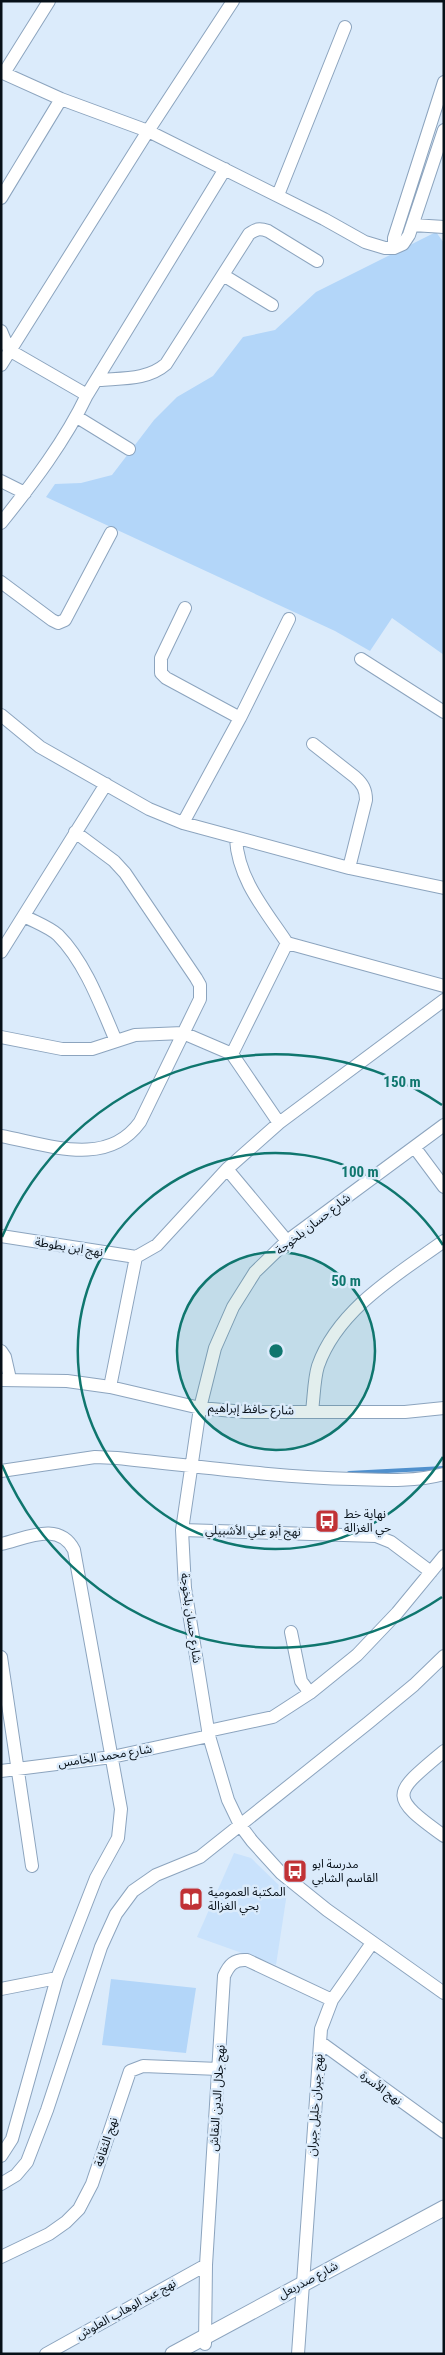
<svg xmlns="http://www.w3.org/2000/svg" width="445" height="2355" font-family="'Roboto Condensed','Noto Sans Arabic',sans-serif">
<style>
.built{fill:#c9e2fc}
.green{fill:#b3d6f9}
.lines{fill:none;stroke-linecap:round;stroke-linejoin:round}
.stream{stroke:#5090cd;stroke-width:4}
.minor-casing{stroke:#8ca4be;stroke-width:14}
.tertiary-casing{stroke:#8ca4be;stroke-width:17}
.minor{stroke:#fff;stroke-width:12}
.tertiary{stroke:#fff;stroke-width:15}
.ring{fill:none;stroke:#0f766e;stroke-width:2.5}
.labels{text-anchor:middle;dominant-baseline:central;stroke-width:5;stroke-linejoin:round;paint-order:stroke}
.street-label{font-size:12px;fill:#071018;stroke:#dbebfb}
.poi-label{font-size:12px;fill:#071018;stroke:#dbebfb;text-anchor:start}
.centre{fill:#0f766e;stroke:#dbebfb;stroke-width:2.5}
.ring-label{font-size:15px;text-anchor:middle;font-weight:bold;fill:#0f766e;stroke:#dbebfb;stroke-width:5;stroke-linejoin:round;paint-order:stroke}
</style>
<rect width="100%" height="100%" fill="#dbebfb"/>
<path class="built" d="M 234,1853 L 251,1858 L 287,1893 L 276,1965 L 197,1937 Z"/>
<path class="green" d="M 436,232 L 444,243 L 444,655 L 392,618 L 370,651 L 335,631 L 46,497 L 55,484 L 81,483 L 112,475 L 154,420 L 177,397 L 213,376 L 243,337 L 275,330 L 316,292 Z
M 111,1979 L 196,1988 L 186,2053 L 102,2045 Z"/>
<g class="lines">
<path class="stream" d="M 349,1473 L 444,1468"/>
<g class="minor-casing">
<path id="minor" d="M 1,72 L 61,99 L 148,131 L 324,219 L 365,242 L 385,248 L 394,248 L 403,244 L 409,235 L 444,130
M 4,73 L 49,1
M 278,195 L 345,27
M 1,198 L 61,99
M 413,225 L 444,227
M 394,248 L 394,238 L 444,82
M 223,275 L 272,305
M 1,331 L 9,350 L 87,395
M 1,365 L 148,131 L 233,1
M 99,380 C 122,378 148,380 166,364 L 249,234 C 256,229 259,228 268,231 L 317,261
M 77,417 L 129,449
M 1,481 L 25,493
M 1,523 C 33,483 65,441 87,395 L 225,169
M 1,582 L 52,620 L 58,623 L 65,620 L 111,533
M 185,608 L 161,658 L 161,673 L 166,678 L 240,718
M 361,659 L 444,712
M 1,715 L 40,747 L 149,809 L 183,823 L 349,868 L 444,888
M 313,744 L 355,777 C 363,784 366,790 366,800 L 349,868
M 183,823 L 240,718 L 289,619
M 236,839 C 238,879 265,910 287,943 L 444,986
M 24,916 C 35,922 49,927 58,935 C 85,962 101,1006 116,1041
M 1,952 L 106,784
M 1,1037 L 62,1049 L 92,1049 L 135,1035 L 183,1033 L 232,1054 L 279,1123
M 232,1054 L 287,943
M 444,1125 L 287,1241 L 255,1272 L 233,1307 L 215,1348 L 200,1408 L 182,1530 L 185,1588 L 209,1736 L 228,1800 L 240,1825 L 252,1841 L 281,1873 L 327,1910 L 444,1993
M 1,1136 C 49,1145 107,1168 140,1122 L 200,999 L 200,985 L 196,978 L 125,873 L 114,861 L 75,832
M 415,1148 L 444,1187
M 227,1169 L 287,1241
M 1,1236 L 136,1257
M 1,1351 L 5,1357 L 10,1379
M 1,1380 L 67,1381 L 110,1387 L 200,1408 L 245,1412 L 405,1412 L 444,1408
M 110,1387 L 136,1257 L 157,1245 L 227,1169 L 279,1123 L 444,1000
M 312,1411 C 314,1396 314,1379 318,1366 C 338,1309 398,1274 444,1241
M 1,1471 L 95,1457 L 117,1458 C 196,1466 273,1477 353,1479 C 383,1480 414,1482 444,1474
M 182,1530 L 376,1536 L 391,1542 L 431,1572
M 1,1544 C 27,1538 59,1521 74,1550 L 121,1809 L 118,1838 L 96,1878 L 57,1978 L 12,2139 L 1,2156
M 291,1632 L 301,1681 L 310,1693
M 1,1657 L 32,1866
M 208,1731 L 273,1717 L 310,1693 L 357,1655 L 397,1613 L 444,1556
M 444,1751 C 393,1794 387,1795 444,1836
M 1,1771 L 112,1757 L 209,1736
M 1,1989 L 57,1978
M 320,2042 L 444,2132
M 1,2184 L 16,2175 L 27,2162 L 47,2110 L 101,1947 L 116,1914 L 133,1891 L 156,1875 L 200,1857 L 368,1723 L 414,1685 L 444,1656
M 1,2257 L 49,2234 L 66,2222 L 79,2209 L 92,2184 L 130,2071 L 143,2066 L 219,2069
M 205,2344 L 206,2265 L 224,1976 C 229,1965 234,1959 247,1960 L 332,2000
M 46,2354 L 206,2265
M 298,2354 L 321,2029 L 332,2000 L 372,1943"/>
</g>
<g class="tertiary-casing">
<path id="tertiary" d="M 173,2354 L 444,2208"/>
</g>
<use href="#minor" class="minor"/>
<use href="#tertiary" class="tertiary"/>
</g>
<circle cx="276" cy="1351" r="99" fill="#0f766e" fill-opacity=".12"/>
<g class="ring">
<circle cx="276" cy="1351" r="99"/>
<path d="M443 1457A198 198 0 1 1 443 1245"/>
<path d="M442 1597A297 297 0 0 1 2 1465M2 1237A297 297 0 0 1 442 1105"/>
</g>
<defs>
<g id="bus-square" transform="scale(1.25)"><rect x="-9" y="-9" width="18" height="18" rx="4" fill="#c13236" stroke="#dbebfb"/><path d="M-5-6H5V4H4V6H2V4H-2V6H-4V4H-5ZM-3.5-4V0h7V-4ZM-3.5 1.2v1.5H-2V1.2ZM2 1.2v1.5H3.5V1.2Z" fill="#fff"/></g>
<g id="library-square" transform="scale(1.25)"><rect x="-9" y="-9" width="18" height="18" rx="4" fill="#c13236" stroke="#dbebfb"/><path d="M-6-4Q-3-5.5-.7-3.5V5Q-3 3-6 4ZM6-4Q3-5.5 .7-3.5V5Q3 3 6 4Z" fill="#fff"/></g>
</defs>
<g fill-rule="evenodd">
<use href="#bus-square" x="327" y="1521"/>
<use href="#bus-square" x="295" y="1871"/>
<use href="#library-square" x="191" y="1899"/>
</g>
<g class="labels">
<g class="street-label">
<text transform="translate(313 1224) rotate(-38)">شارع حسان بلخوجة</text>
<text transform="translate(69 1247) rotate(9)">نهج ابن بطوطة</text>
<text transform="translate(251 1409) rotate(2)">شارع حافظ إبراهيم</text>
<text transform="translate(253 1531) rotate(1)">نهج أبو علي الأشبيلي</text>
<text transform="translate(191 1618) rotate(82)">شارع حسان بلخوجة</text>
<text transform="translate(105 1756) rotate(-9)">شارع محمد الخامس</text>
<text transform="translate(381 2088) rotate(36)">نهج الأسرة</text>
<text transform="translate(217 2098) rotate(-86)">نهج جلال الدين النقاش</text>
<text transform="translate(315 2105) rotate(-86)">نهج جبران خليل جبران</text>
<text transform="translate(106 2142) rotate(-72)">نهج الثقافة</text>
<text transform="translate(308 2280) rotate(-28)">شارع صدربعل</text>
<text transform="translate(126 2309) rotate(-29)">نهج عبد الوهاب العلوش</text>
</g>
<g class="poi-label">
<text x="344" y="1514">نهاية خط<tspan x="344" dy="14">حي الغزالة</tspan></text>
<text x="312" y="1864">مدرسة ابو<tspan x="312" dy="14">القاسم الشابي</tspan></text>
<text x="208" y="1892">المكتبة العمومية<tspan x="208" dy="14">بحي الغزالة</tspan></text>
</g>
</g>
<circle cx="276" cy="1351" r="8" class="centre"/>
<g class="ring-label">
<text x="402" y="1087">150 m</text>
<text x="360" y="1177">100 m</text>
<text x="346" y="1286">50 m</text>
</g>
<rect width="445" height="2355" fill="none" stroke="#071018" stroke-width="5"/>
</svg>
